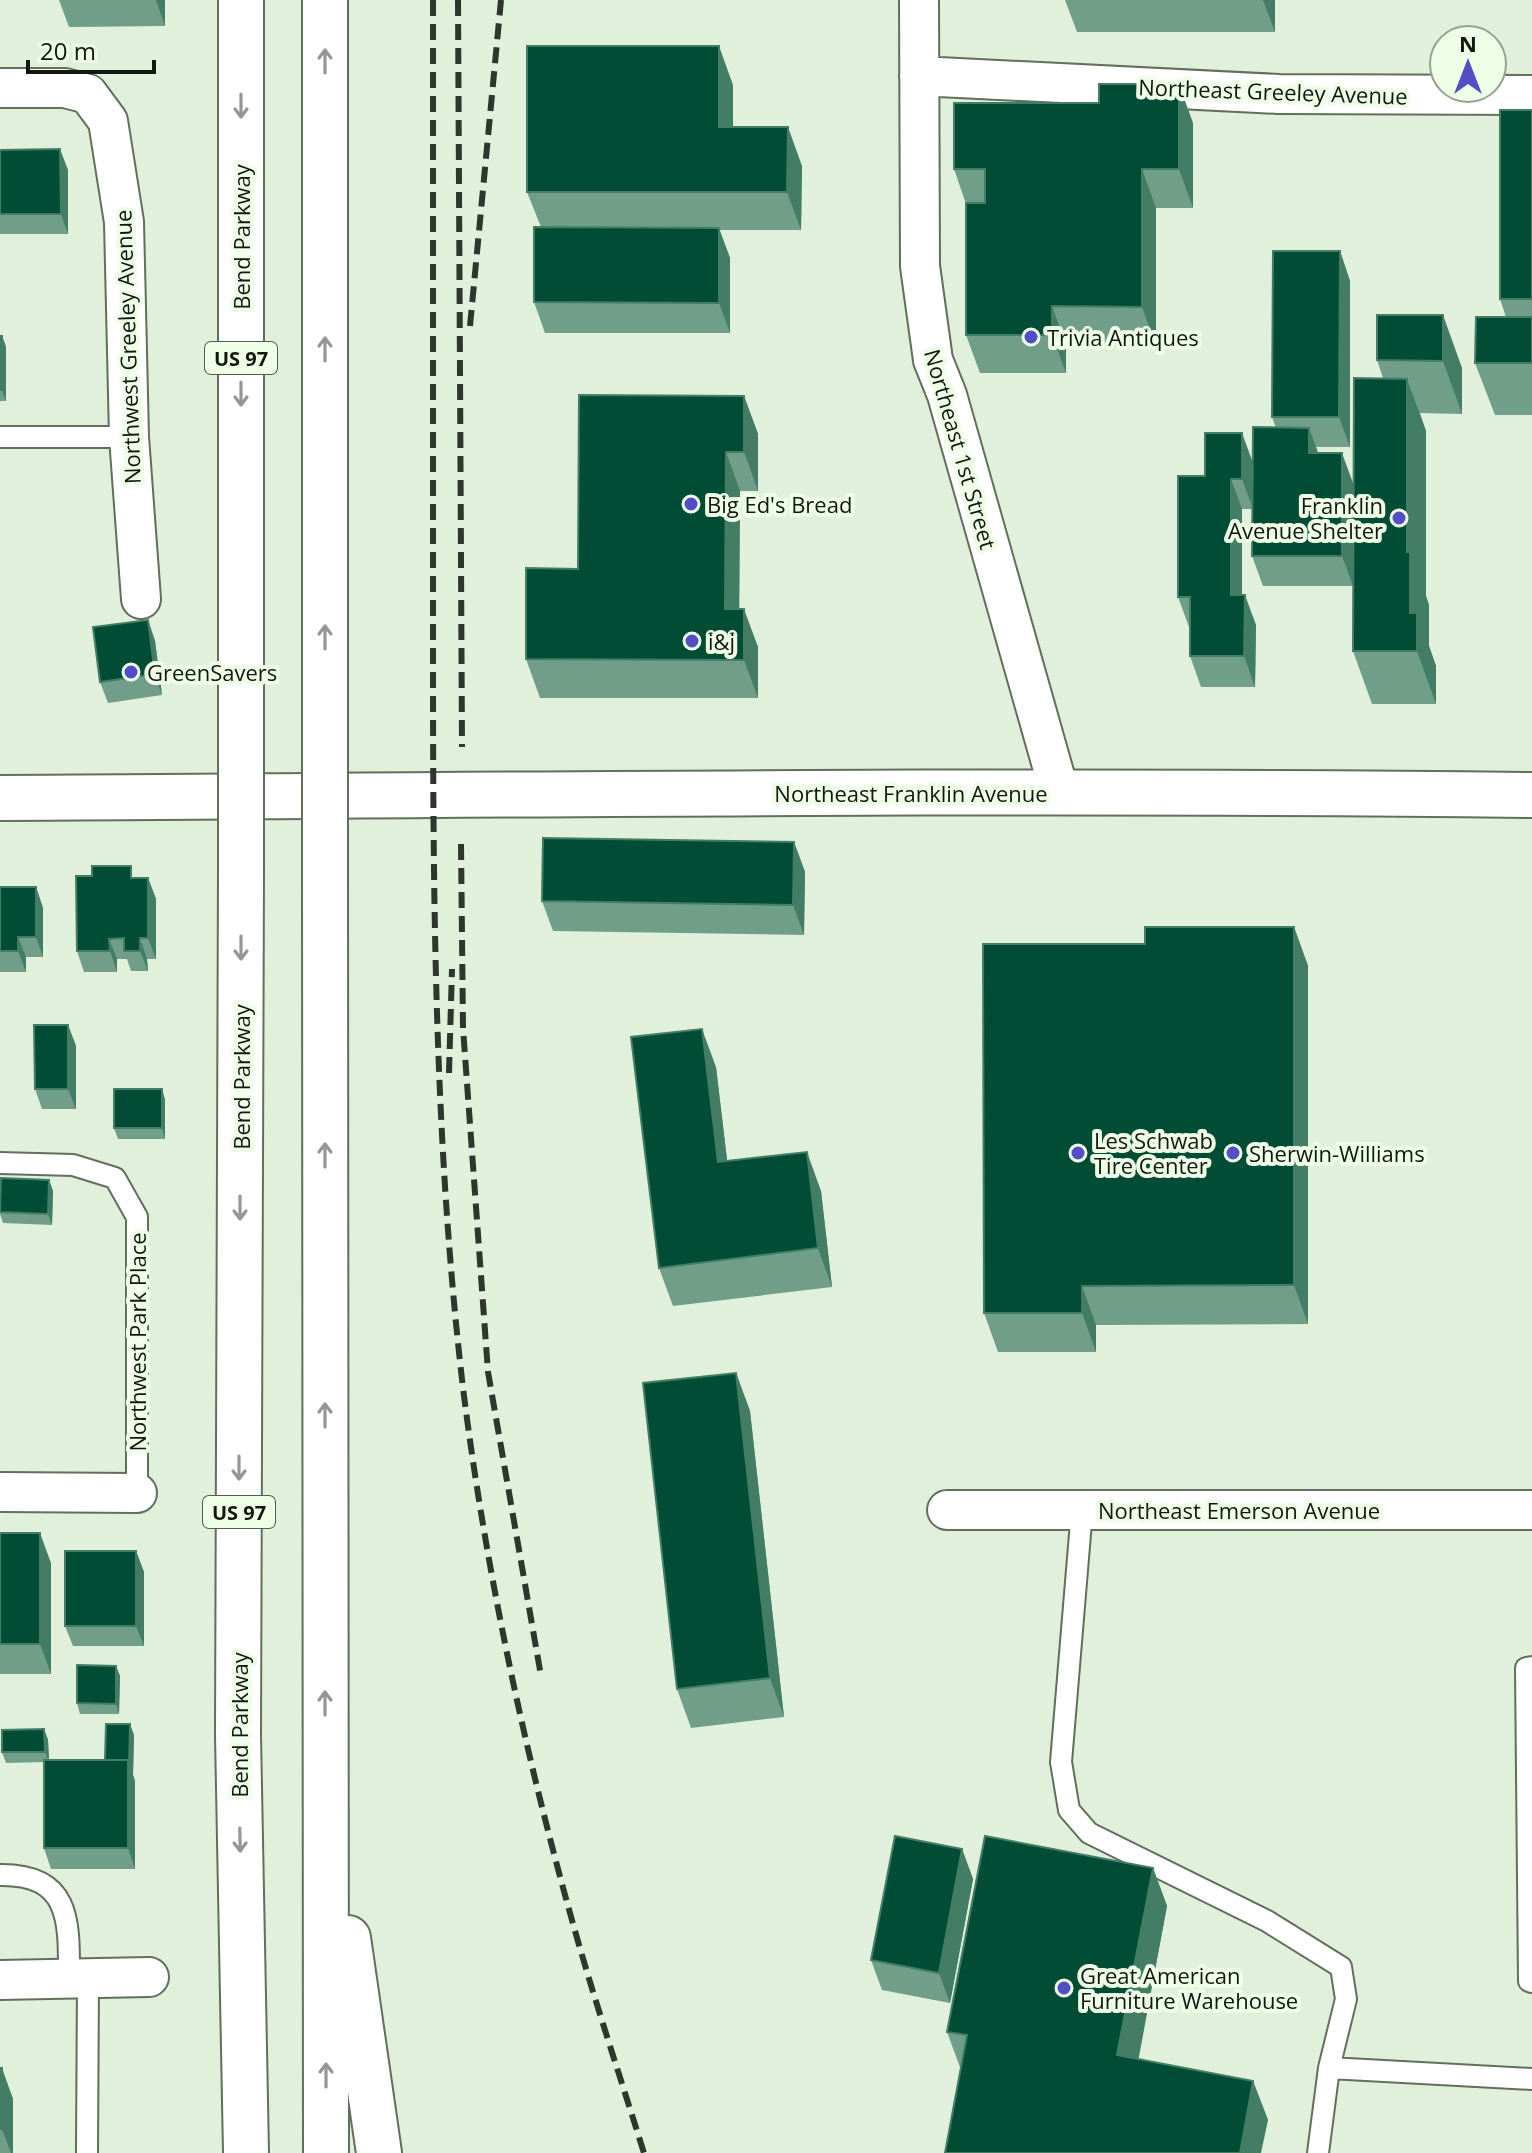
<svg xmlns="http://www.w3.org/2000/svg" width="1532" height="2153" font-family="'Open Sans',sans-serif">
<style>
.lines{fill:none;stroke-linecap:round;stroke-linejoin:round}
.lane-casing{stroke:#616f5b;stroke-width:24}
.street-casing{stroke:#616f5b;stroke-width:42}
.secondary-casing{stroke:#616f5b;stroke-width:48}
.highway-casing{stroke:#616f5b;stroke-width:48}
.lane{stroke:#fff;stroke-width:20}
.street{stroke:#fff;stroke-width:38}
.secondary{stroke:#fff;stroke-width:44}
.highway{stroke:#fff;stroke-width:44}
.rail{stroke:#2f362d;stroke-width:6;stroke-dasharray:16 8;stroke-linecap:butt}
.highway-bridge-casing{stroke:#616f5b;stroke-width:48;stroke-linecap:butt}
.highway-bridge{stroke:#fff;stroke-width:44}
.wall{fill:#709e88}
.shaded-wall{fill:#437d66}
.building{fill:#004c35;stroke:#437d66;stroke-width:2}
.oneway{stroke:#949793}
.poi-dot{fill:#534ec5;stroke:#eefee7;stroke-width:3}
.labels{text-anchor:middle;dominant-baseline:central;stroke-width:8;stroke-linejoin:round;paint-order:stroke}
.shield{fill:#eefee7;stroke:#545c50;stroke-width:2}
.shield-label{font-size:20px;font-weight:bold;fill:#121710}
.street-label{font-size:22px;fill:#121710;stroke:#eefee7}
.poi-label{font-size:22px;fill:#121710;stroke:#eefee7;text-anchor:start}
</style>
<rect width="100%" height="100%" fill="#e0f0da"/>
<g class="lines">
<g class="lane-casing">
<path id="lane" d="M 0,437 L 129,437
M 0,1163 L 73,1165 L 115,1178 L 137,1217 L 137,1493
M 1082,1510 L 1061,1762 L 1069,1810 L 1089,1833 L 1267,1921 L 1341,1967 L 1346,1999 L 1329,2068
M 1532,1667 L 1526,1668 L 1529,1981 L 1532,1982
M 0,1875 C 72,1874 69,1923 69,1979
M 87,2153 L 88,1979
M 1318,2153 L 1329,2068 L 1532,2079"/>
</g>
<g class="street-casing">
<path id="street" d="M 919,0 L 920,266 L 933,360 L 947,395 L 1060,794
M 919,76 L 1279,94 L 1532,95
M 0,88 L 65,88 L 88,94 L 108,121 L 124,222 L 129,437 L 141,599
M 0,1492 L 137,1493
M 947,1510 L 1532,1510
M 0,1980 L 149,1977"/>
</g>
<g class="secondary-casing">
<path id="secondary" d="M 0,798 C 511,795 1021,789 1532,795"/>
</g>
<g class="highway-casing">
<path id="highway" d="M 241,0 L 241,715
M 325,0 L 325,715
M 241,870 L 238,1735 L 246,2153
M 325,872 L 326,2153
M 348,1938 L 379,2153"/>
</g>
<use href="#lane" class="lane"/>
<use href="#street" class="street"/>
<use href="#secondary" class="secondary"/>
<use href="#highway" class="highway"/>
<path class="rail" d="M 433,0 C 433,215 433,430 433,645 C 433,893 434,1141 463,1388 C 485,1564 522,1741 570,1913 C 592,1993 619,2073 644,2153
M 458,0 L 462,747
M 470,326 L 501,0
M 461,844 L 463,1028 L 488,1372 L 541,1676
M 449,1073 L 452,969"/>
<g class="highway-bridge-casing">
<path id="highway-bridge" d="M 241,715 L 241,870
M 325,715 L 325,872"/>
</g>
<use href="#highway-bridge" class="highway-bridge"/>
</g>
<path class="wall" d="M 59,0 L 165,0 L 165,26 L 69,27 Z
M 1065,0 L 1275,0 L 1275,32 L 1077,32 Z
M 733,85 L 733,127 L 802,166 L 801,230 L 719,230 L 730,258 L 730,333 L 545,333 L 534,302 L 541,227 L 527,192 Z
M 1532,110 L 1532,415 L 1495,415 L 1475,363 L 1506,317 L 1500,299 Z
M 1193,123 L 1193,208 L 1156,208 L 1156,346 L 1066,345 L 1066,373 L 980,373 L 966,335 L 966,204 L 954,169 Z
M 0,150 L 68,170 L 68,234 L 0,234 Z
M 1340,251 L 1350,281 L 1350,447 L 1316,447 L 1318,453 L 1353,483 L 1353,586 L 1263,586 L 1252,556 L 1252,509 L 1242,509 L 1242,595 L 1256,625 L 1255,687 L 1201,687 L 1190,656 L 1190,627 L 1189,627 L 1178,597 L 1205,476 L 1252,460 L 1276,428 L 1272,417 Z
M 1377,315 L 1462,368 L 1462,414 L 1420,413 L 1426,431 L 1426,596 L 1429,605 L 1429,646 L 1436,666 L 1436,704 L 1372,704 L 1353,651 L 1383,378 L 1377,360 Z
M 0,336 L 2,336 L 6,347 L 6,401 L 0,401 Z
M 744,396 L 758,434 L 758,491 L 740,491 L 739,609 L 758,647 L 758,698 L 540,698 L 526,659 L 578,569 Z
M 148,620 L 155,641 L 162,695 L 108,703 L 100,682 Z
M 794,842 L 805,872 L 804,935 L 553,931 L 542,901 Z
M 135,878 L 148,878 L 156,899 L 156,959 L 147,959 L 148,971 L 131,971 L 127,959 L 117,959 L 117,972 L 84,972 L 77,951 Z
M 0,887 L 36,887 L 43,908 L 43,957 L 26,957 L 26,972 L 0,972 Z
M 1294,927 L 1308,966 L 1308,1324 L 1096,1325 L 1096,1352 L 998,1352 L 984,1313 L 1145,944 Z
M 68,1025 L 76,1046 L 76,1109 L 42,1109 L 35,1089 Z
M 716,1067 L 727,1161 L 821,1191 L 832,1287 L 673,1306 L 659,1268 Z
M 162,1089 L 165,1100 L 165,1139 L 118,1139 L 114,1128 Z
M 49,1180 L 53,1191 L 52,1225 L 3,1223 L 0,1214 L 0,1196 Z
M 736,1373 L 750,1411 L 784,1717 L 691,1728 L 677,1689 Z
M 0,1533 L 51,1563 L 51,1674 L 0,1674 Z
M 136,1551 L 144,1572 L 144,1646 L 73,1646 L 65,1626 Z
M 116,1666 L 120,1676 L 119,1714 L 80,1714 L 77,1703 Z
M 44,1729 L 48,1740 L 49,1760 L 105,1760 L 134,1735 L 133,1775 L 135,1781 L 135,1869 L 51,1869 L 44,1848 L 44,1762 L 6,1763 L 2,1752 Z
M 962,1849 L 973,1879 L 950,2003 L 882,1990 L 871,1960 Z
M 1153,1868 L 1167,1906 L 1138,2059 L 1253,2081 L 1268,2120 L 961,2070 L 947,2032 Z
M 0,2068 L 13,2099 L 13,2153 L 0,2153 Z"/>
<path class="shaded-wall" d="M 156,0 L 165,0 L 165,26 Z
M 1263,0 L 1275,0 L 1275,32 Z
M 719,46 L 733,85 L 733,166 L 719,127 Z
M 1179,84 L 1193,123 L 1193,208 L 1179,169 Z
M 788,127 L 802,166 L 801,230 L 787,192 Z
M 60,149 L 68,170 L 68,234 L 61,214 Z
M 1142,169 L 1156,208 L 1156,346 L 1142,307 Z
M 719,228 L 730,258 L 730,333 L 719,303 Z
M 1340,251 L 1350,281 L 1350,447 L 1339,417 Z
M 1052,306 L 1066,345 L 1066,373 L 1052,335 Z
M 1443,315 L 1462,368 L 1462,414 L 1443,361 Z
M 2,336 L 6,347 L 6,401 L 2,390 Z
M 1407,379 L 1426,431 L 1426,596 L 1429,605 L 1429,646 L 1436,666 L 1436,704 L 1417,651 L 1410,613 L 1407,552 Z
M 744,396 L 758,434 L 758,491 L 744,452 Z
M 1309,428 L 1320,458 L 1309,453 Z
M 1242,433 L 1253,463 L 1253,509 L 1242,479 Z
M 726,452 L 740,491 L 739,647 L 725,609 Z
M 1342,453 L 1353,483 L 1353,586 L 1342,556 Z
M 1231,479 L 1242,509 L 1242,625 L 1231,595 Z
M 1245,595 L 1256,625 L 1255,687 L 1244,656 Z
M 744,609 L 758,647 L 758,698 L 744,660 Z
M 148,620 L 155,641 L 162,695 L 155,674 Z
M 794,842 L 805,872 L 804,935 L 793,905 Z
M 148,878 L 156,899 L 156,959 L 148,938 Z
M 36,887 L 43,908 L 43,957 L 36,937 Z
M 1294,927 L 1308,966 L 1308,1324 L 1294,1285 Z
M 18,937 L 26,957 L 26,972 L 18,951 Z
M 140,938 L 147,959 L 148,971 L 140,951 Z
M 109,939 L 117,959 L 117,972 L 110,951 Z
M 68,1025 L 76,1046 L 76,1109 L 68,1089 Z
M 702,1029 L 716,1067 L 732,1201 L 718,1162 Z
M 162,1089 L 165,1100 L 165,1139 L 162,1128 Z
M 807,1152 L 821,1191 L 832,1287 L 818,1248 Z
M 49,1180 L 53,1191 L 52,1225 L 48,1214 Z
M 1082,1286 L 1096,1325 L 1096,1352 L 1082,1313 Z
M 736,1373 L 750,1411 L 784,1717 L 770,1678 Z
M 40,1533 L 51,1563 L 51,1674 L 40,1644 Z
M 136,1551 L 144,1572 L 144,1646 L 136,1626 Z
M 116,1666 L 120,1676 L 119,1714 L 116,1704 Z
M 130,1724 L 134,1735 L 133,1775 L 135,1781 L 135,1869 L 128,1848 L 128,1760 Z
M 44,1729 L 48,1740 L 49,1762 L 45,1752 Z
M 962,1849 L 973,1879 L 950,2003 L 939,1973 Z
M 1153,1868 L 1167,1906 L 1132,2094 L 1117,2055 Z
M 2,2068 L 13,2099 L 13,2153 L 11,2153 L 2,2129 Z
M 1253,2081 L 1268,2120 L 1261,2153 L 1240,2153 Z"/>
<path class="building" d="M 527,46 L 719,46 L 719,127 L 788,127 L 787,192 L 527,192 Z
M 1099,84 L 1179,84 L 1179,169 L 1142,169 L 1142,307 L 1052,306 L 1052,335 L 966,335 L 966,203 L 985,203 L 985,169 L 954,169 L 954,103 L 1099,103 Z
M 1500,110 L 1532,110 L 1532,299 L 1500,299 Z
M 60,149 L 61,214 L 0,214 L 0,150 Z
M 534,227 L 719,228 L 719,303 L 534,302 Z
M 1273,251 L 1340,251 L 1339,417 L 1272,417 Z
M 1377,315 L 1443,315 L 1443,361 L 1377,360 Z
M 1476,317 L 1532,317 L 1532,363 L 1475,363 Z
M 0,336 L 2,336 L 2,390 L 0,390 Z
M 1354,378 L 1407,379 L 1407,552 L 1410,552 L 1410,613 L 1417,613 L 1417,651 L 1353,651 Z
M 579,395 L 744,396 L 744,452 L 726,452 L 725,609 L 744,609 L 744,660 L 526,659 L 526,568 L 578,569 Z
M 1253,427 L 1309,428 L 1309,453 L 1342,453 L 1342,556 L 1252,556 Z
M 1205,433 L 1242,433 L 1242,479 L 1231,479 L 1231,595 L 1245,595 L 1244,656 L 1190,656 L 1190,597 L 1178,597 L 1178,476 L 1205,476 Z
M 148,620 L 155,674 L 100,682 L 93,627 Z
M 543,838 L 794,842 L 793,905 L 542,901 Z
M 92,866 L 131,866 L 131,878 L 148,878 L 148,938 L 140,938 L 140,951 L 124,951 L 124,938 L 109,939 L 110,951 L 77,951 L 76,876 L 92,876 Z
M 0,887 L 36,887 L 36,937 L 18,937 L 18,951 L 0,951 Z
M 1145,927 L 1294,927 L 1294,1285 L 1082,1286 L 1082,1313 L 984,1313 L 983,944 L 1145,944 Z
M 34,1025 L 68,1025 L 68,1089 L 35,1089 Z
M 702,1029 L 718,1162 L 807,1152 L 818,1248 L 659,1268 L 631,1037 Z
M 114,1089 L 162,1089 L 162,1128 L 114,1128 Z
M 1,1178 L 49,1180 L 48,1214 L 0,1212 Z
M 736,1373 L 770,1678 L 677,1689 L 643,1383 Z
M 0,1533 L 40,1533 L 40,1644 L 0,1644 Z
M 65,1551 L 136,1551 L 136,1626 L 65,1626 Z
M 77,1665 L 116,1666 L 116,1704 L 77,1703 Z
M 106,1724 L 130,1724 L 129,1765 L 128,1760 L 105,1760 Z
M 44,1729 L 45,1752 L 2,1752 L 2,1730 Z
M 44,1760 L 128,1760 L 128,1848 L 44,1848 Z
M 895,1836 L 962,1849 L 939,1973 L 871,1960 Z
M 985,1836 L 1153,1868 L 1117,2055 L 1253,2081 L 1240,2153 L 945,2153 L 967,2035 L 947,2032 Z
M 0,2068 L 2,2068 L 2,2129 L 0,2129 Z"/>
<defs><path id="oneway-shaft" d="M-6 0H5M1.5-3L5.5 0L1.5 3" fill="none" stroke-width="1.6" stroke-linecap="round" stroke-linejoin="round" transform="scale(2)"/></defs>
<g class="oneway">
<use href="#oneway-shaft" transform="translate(325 61) rotate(-90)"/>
<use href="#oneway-shaft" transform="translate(241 106) rotate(90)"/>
<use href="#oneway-shaft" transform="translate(325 349) rotate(-90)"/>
<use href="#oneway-shaft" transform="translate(241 394) rotate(90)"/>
<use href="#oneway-shaft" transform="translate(325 637) rotate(-90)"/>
<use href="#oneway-shaft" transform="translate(241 948) rotate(90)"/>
<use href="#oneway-shaft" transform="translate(325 1155) rotate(-90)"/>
<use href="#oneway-shaft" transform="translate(240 1208) rotate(90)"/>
<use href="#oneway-shaft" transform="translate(325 1415) rotate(-90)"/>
<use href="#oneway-shaft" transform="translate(239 1468) rotate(90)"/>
<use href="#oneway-shaft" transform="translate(325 1703) rotate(-90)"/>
<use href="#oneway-shaft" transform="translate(240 1840) rotate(89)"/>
<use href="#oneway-shaft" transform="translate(326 2075) rotate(-90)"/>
</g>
<g class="poi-dot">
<circle cx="1031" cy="337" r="8"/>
<circle cx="691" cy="504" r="8"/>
<circle cx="1399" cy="518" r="8"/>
<circle cx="692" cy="641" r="8"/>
<circle cx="131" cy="672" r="8"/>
<circle cx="1078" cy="1153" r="8"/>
<circle cx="1233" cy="1153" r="8"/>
<circle cx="1064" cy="1988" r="8"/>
</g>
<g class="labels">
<g class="shield">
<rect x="205" y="342" width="72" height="32" rx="6"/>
<rect x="203" y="1496" width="72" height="32" rx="6"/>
</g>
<g class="shield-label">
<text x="241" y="358">US 97</text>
<text x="239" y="1512">US 97</text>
</g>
<g class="street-label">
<text transform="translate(1273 91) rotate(2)">Northeast Greeley Avenue</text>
<text transform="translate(241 237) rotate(-90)">Bend Parkway</text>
<text transform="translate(127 347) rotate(-92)">Northwest Greeley Avenue</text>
<text transform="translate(961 449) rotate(74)">Northeast 1st Street</text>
<text x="911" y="793">Northeast Franklin Avenue</text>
<text transform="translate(241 1077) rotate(-90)">Bend Parkway</text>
<text transform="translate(137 1342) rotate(-90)">Northwest Park Place</text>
<text x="1239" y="1510">Northeast Emerson Avenue</text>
<text transform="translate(239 1725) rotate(-90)">Bend Parkway</text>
</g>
<g class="poi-label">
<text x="1047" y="337">Trivia Antiques</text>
<text x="707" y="504">Big Ed's Bread</text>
<text x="1383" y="505" text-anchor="end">Franklin<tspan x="1383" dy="25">Avenue Shelter</tspan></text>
<text x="708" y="641">i&amp;j</text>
<text x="147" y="672">GreenSavers</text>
<text x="1094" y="1140">Les Schwab<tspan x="1094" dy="25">Tire Center</tspan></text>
<text x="1249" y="1153">Sherwin-Williams</text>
<text x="1080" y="1975">Great American<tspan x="1080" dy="25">Furniture Warehouse</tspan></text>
</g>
</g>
<g transform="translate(1468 64)"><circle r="38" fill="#eefee7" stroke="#96a291" stroke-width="2"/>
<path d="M0-6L14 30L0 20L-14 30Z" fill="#534ec5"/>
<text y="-12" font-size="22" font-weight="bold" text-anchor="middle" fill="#121710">N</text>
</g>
<path d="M28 60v12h126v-12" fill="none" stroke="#121710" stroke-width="4"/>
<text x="40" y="60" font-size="24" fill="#121710" stroke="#eefee7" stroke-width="6" paint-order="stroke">20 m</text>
</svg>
